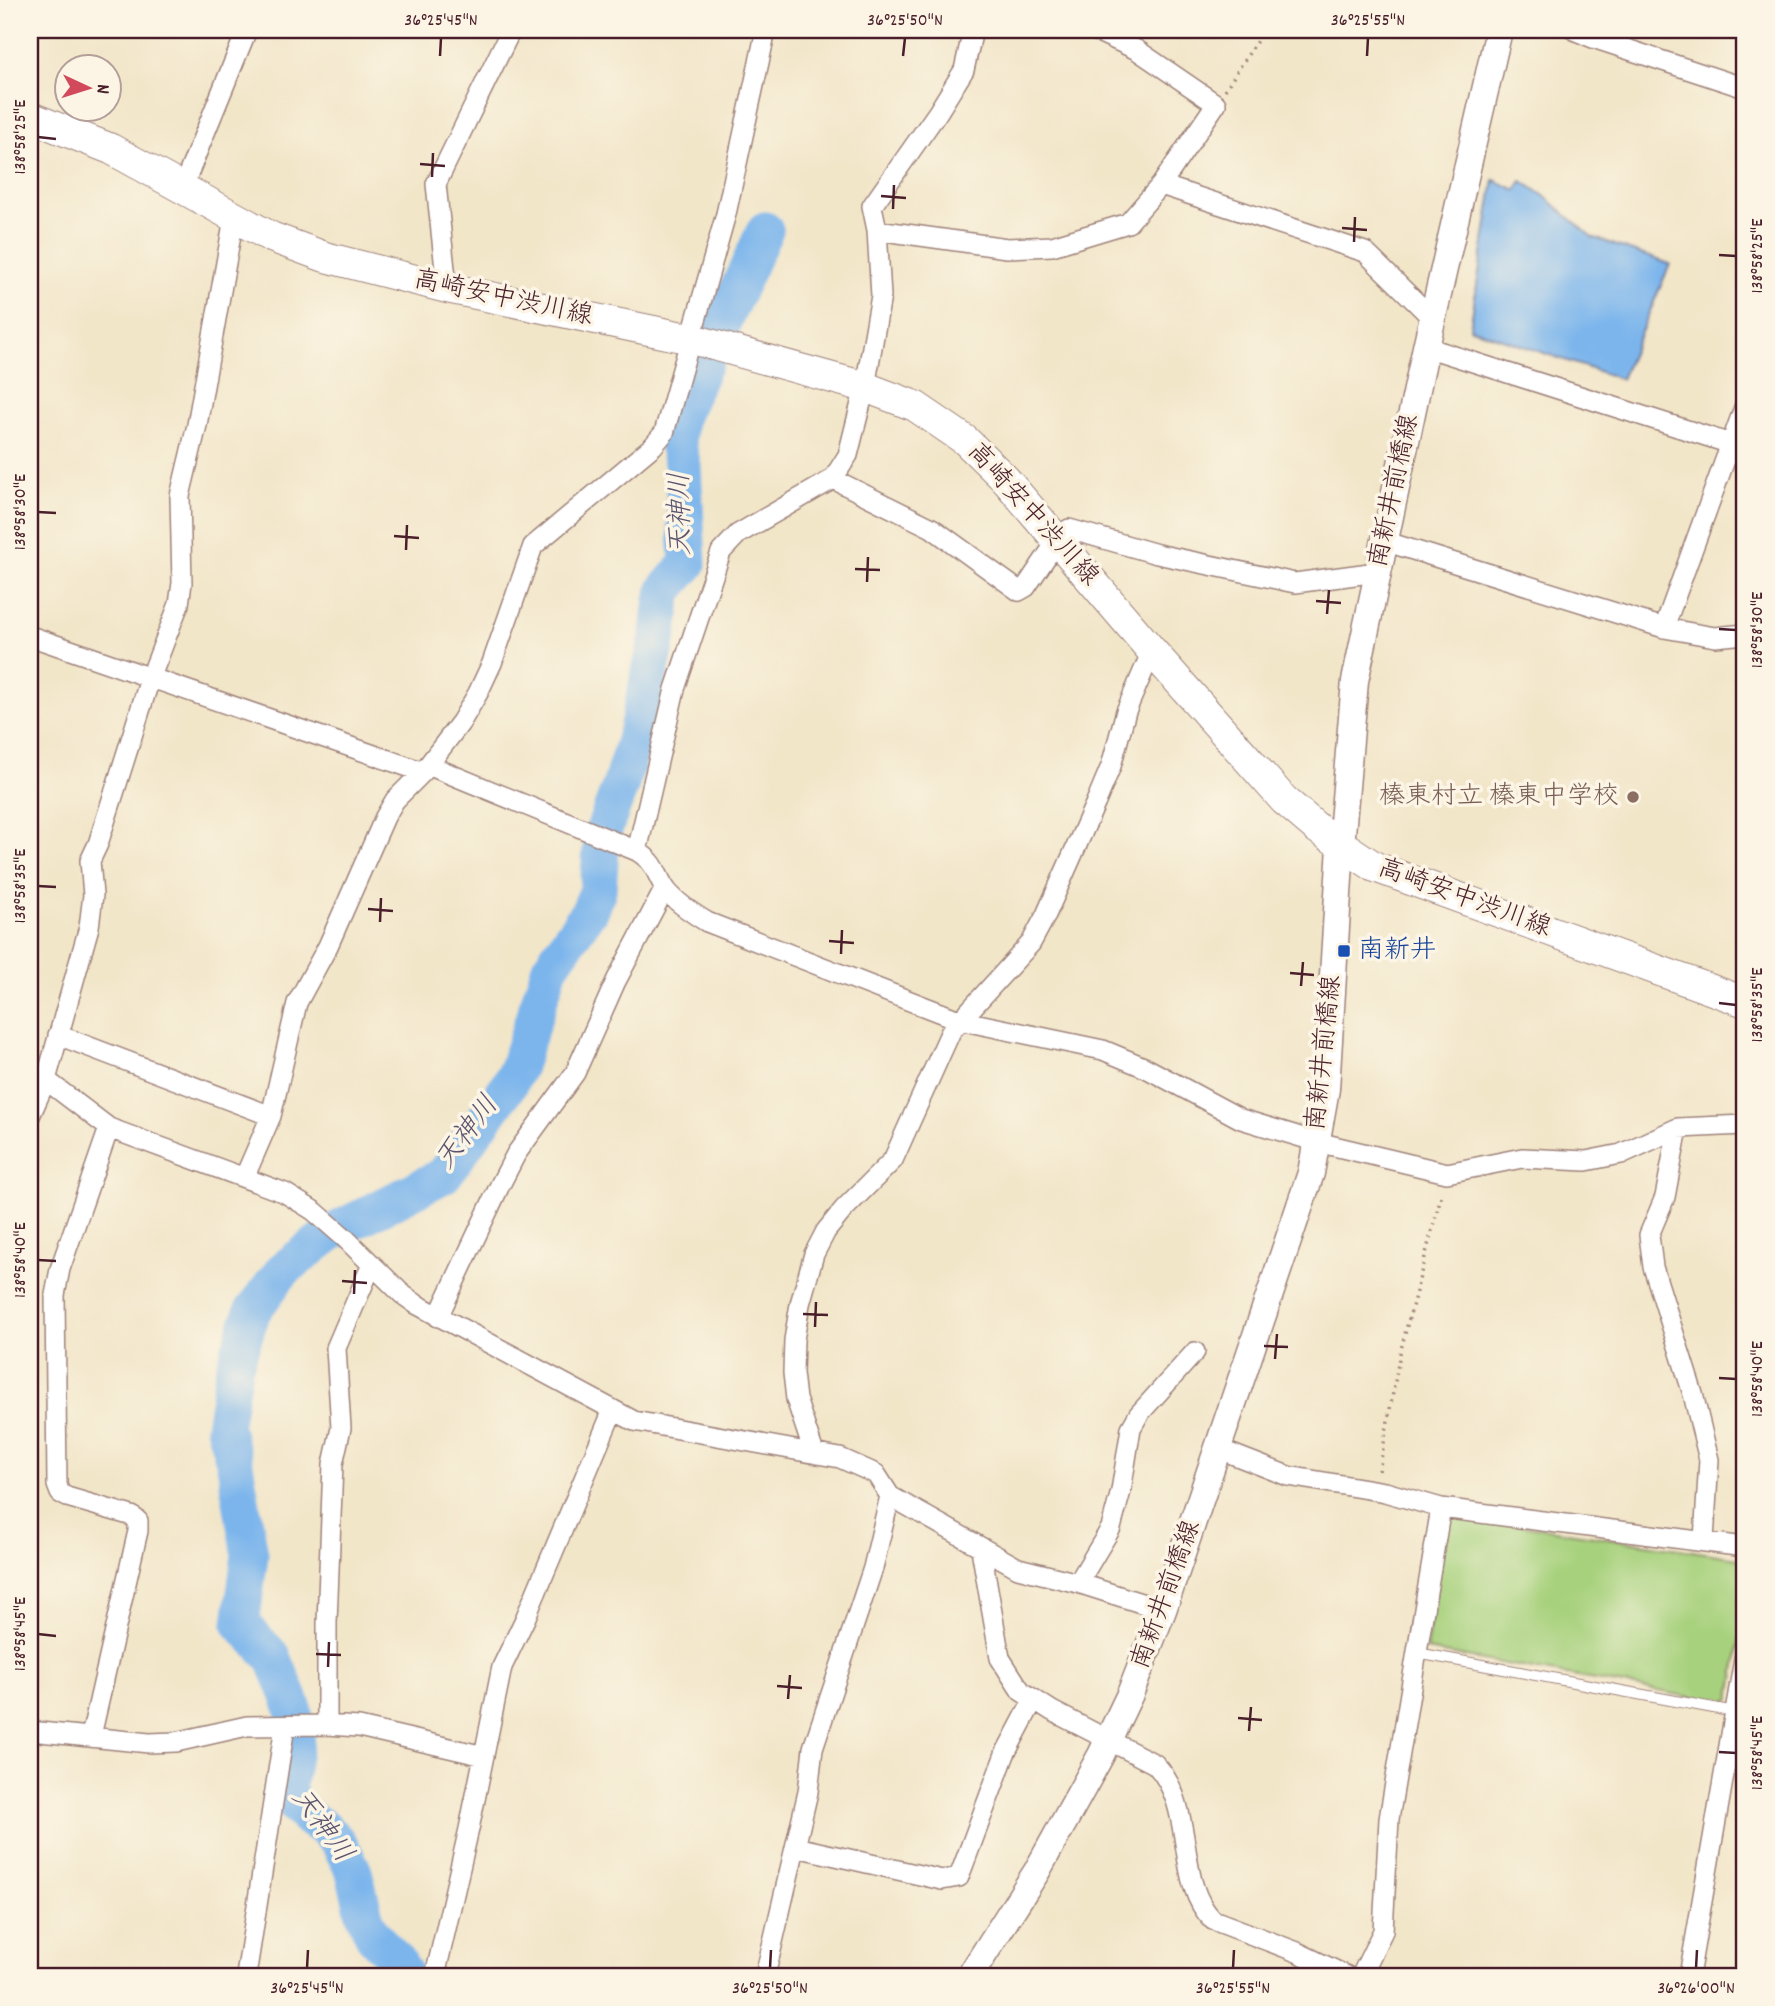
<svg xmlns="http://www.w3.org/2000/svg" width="1775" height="2006" font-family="Dekko,'Klee One',sans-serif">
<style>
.green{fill:#a7d17d;stroke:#787854;stroke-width:2}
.water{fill:#7bb5ec;stroke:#626a8c;stroke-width:2}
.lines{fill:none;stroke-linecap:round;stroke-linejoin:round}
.river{stroke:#7bb5ec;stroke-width:37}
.service-casing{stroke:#9e827a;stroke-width:12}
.minor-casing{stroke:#9e827a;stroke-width:22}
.secondary-casing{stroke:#9e827a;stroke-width:29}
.primary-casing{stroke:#9e827a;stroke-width:32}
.path{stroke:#9e827a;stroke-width:3.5;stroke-dasharray:2 5;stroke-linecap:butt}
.service{stroke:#fff;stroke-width:10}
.minor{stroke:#fff;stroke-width:19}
.secondary{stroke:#fff;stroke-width:26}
.primary{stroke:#fff;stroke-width:30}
.ticks{fill:none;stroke:#4a1f2b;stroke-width:2.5}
.education-dot{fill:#8d6e63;stroke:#fcf5e5;stroke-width:2.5}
.transit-dot{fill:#1a4fb4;stroke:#fcf5e5;stroke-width:2.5}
.labels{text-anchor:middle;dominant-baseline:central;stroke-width:7;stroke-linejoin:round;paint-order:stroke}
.street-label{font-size:26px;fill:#4a1f2b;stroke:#fcf5e5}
.education-label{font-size:26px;fill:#785e54;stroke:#fcf5e5;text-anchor:end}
.transit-label{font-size:26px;fill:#164399;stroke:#fcf5e5;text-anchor:start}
.water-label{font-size:28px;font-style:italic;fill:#5b546f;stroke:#fcf5e5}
.neatline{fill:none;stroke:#4a1f2b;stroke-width:2.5}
.ticks-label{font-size:18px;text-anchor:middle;fill:#4a1f2b}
</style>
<rect width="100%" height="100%" fill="#fcf5e5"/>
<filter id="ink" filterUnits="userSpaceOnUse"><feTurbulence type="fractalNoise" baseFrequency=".0143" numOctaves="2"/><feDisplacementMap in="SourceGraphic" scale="14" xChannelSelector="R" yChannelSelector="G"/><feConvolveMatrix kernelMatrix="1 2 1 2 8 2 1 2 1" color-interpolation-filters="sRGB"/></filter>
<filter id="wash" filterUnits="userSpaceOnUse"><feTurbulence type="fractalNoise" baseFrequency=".00686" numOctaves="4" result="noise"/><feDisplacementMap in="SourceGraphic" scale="28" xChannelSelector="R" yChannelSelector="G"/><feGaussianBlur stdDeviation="1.57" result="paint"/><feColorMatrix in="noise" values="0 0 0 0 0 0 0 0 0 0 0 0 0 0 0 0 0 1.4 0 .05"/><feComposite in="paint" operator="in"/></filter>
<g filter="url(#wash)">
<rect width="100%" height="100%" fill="#f2e6c9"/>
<path class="green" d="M 1450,1514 L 1745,1559 L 1745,1604 L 1731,1698 L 1725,1703 L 1426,1650 L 1446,1521 Z"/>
<path class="water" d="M 1494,180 L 1516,190 L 1522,181 L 1543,195 L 1592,237 L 1670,264 L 1621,379 L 1470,328 Z"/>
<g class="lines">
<path class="river" d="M 406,1976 L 400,1965 L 373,1935 L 365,1917 L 354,1872 L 339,1843 L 325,1829 L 304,1815 L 292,1801 L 287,1788 L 297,1732 L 293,1706 L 273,1657 L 241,1624 L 250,1555 L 235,1464 L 224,1427 L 234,1368 L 252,1312 L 283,1270 L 331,1233 L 444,1175 L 508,1086 L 518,1066 L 550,967 L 589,911 L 598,890 L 602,835 L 621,784 L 637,730 L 659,632 L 663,600 L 666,589 L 688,564 L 683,466 L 677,443 L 679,418 L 765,230"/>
</g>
</g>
<g filter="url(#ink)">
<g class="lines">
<g class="service-casing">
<path id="service" d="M 1417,1653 L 1735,1712"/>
</g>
<g class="minor-casing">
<path id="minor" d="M 1574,30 L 1593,38 L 1745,88
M 1161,185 L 1365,252 L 1433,319
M 182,189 L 247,30
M 877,230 L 1007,248 L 1052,246 L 1128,223 L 1161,185 L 1216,104 L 1137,50 L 1094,30
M 447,288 L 436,184 L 511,30
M 1426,347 L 1731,444
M 833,479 L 932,528 L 1019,591 L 1026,587 L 1057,541 L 1069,529 L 1157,554 L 1295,583 L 1377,572
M 1384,541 L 1664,628 L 1715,637 L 1745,634
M 1664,628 L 1745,405
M 30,636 L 423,772
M 428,765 L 637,851 C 659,865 654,873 667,891 C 678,904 692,913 707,922 L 959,1020 L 1103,1050 L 1146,1068 L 1241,1119 L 1317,1142 L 1447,1173 L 1522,1158 L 1586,1161 L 1621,1154 L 1678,1128 L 1745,1125
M 637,851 L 675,689 L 721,552 L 738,534 L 833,479 L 848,455 L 865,387 L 881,296 L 877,230 L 872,206 L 938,112 L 964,70 L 973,30
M 58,1035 L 271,1116
M 46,1080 L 109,1128 L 285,1193 L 314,1211 L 345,1238 L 402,1294 L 416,1304 L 634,1421 L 840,1458 L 876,1474 L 890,1496 L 1018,1568 L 1078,1583 L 1163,1610
M 30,1116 L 46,1080 L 89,927 L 93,895 L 90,861 L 98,844 L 150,679 L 179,604 L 182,583 L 180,496 L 197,425 L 234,218
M 1678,1128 L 1665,1197 L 1649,1235 L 1653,1267 L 1693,1394 L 1709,1460 L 1704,1540
M 245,1176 L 271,1116 L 297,1003 L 328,946 L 385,817 L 395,800 L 423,772 L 461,722 L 478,693 L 492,663 L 533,546 L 653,446 L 664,433 L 726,214 L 766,30
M 438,1317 L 500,1185 L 516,1154 L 575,1073 L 616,981 L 665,888
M 1219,1449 L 1288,1476 L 1385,1492 L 1441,1508 L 1745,1547
M 814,1453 L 796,1399 L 793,1373 L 794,1340 L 800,1304 L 814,1254 L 826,1231 L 844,1209 L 893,1160 L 951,1031 L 1031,943 L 1045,917 L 1096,802 L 1111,766 L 1126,711 L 1152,651
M 981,1549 L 1000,1658 L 1021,1691 L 1052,1711 L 1155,1764 C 1197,1808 1174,1882 1213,1920 L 1297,1952 L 1347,1976
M 1078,1583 L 1111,1528 L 1121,1491 L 1131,1428 L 1139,1414 L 1195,1352
M 327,1725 L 327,1623 L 333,1464 L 341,1428 L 336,1348 L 372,1264
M 30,1731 L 149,1743 L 176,1742 L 247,1726 L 327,1725 L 359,1727 L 484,1756
M 91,1736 L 138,1531 L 138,1521 L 132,1516 L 67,1497 L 60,1493 L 57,1485 L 55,1295 L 60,1269 L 109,1128
M 796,1847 L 942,1880 L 959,1877 L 1005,1754 L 1034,1699
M 246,1976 L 285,1726
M 435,1976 L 469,1829 L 502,1667 L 525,1619 L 613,1410
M 765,1976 L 808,1792 L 813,1748 L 873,1568 L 890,1496
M 1361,1976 L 1383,1931 L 1389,1819 L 1441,1508
M 1689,1976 L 1745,1654"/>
</g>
<g class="secondary-casing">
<path id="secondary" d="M 970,1976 L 1037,1871 L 1101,1755 L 1130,1694 L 1163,1610 L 1311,1173 L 1326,1089 L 1341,846 L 1355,681 L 1426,347 L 1499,30"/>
</g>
<g class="primary-casing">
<path id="primary" d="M 30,117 L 111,149 L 271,237 L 325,257 L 447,288 L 692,339 L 865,387 L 915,406 L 965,440 L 1005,479 L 1152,651 L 1284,800 L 1318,829 L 1375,867 L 1745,1002"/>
</g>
<path class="path" d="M 1225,90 L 1264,30
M 1379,1471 L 1400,1353 L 1442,1192"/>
<use href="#service" class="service"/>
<use href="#minor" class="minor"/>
<use href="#secondary" class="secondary"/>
<use href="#primary" class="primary"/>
</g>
</g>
<path class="ticks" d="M 440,56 L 441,38M 903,56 L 905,38M 1367,56 L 1368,38M 38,137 L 56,139M 420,164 L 445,166M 432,177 L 433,153M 881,196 L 906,198M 893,209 L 894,185M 1342,228 L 1367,230M 1354,242 L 1355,217M 1719,255 L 1736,256M 38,512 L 56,513M 394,536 L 419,538M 406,550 L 407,525M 855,569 L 880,570M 867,582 L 868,557M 1316,601 L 1341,603M 1327,614 L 1329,590M 1719,629 L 1736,630M 38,886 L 56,887M 368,909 L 393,911M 380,922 L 381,898M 829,941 L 854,943M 841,954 L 842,930M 1290,973 L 1314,975M 1301,986 L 1303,962M 1719,1003 L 1736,1005M 38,1260 L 56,1261M 342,1281 L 367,1283M 354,1294 L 355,1270M 803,1314 L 828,1315M 815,1327 L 816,1302M 1264,1346 L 1288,1347M 1275,1359 L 1277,1334M 1719,1378 L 1736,1379M 38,1634 L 56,1636M 316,1654 L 341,1655M 328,1667 L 329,1642M 777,1686 L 802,1688M 788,1699 L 790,1675M 1238,1718 L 1262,1720M 1249,1731 L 1251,1707M 1719,1752 L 1736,1753M 307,1968 L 308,1950M 770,1968 L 771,1950M 1233,1968 L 1234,1950M 1696,1968 L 1697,1950"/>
<circle class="education-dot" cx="1633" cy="797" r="7"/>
<rect class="transit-dot" x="1337" y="944" width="14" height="14" rx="3.5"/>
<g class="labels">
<g class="street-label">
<text transform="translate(503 299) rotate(12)">高崎安中渋川線</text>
<text transform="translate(1395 491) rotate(-78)">南新井前橋線</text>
<text transform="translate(1032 515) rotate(48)">高崎安中渋川線</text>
<text transform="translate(1464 899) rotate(20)">高崎安中渋川線</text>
<text transform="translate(1325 1053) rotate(-84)">南新井前橋線</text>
<text transform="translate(1167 1595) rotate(-70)">南新井前橋線</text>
</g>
<g class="education-label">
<text x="1619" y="797">榛東村立 榛東中学校</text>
</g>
<g class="transit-label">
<text x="1358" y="951">南新井</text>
</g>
<g class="water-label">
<text transform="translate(683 514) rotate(-91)">天神川</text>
<text transform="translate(469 1134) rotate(-53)">天神川</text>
<text transform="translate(320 1827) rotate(54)">天神川</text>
</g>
</g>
<rect width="1775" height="2006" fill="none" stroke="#fcf5e5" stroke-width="77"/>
<g transform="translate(88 88) rotate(94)"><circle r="33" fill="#fcf5e5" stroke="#b59f9b" stroke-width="2"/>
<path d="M0-5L12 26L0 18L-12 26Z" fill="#d1495b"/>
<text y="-10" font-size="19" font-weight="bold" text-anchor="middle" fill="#4a1f2b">N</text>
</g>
<rect x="38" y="38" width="1698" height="1930" class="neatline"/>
<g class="ticks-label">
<text x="441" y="25">36°25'45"N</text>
<text x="905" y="25">36°25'50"N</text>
<text x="1368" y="25">36°25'55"N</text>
<text transform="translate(19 137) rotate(-90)" y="6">138°58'25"E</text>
<text transform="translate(1756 256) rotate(-90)" y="6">138°58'25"E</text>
<text transform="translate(19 512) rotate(-90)" y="6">138°58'30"E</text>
<text transform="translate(1756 630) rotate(-90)" y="6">138°58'30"E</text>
<text transform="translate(19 886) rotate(-90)" y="6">138°58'35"E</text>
<text transform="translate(1756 1005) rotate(-90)" y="6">138°58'35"E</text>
<text transform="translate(19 1260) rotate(-90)" y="6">138°58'40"E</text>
<text transform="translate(1756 1379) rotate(-90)" y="6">138°58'40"E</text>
<text transform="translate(19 1634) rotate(-90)" y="6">138°58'45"E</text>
<text transform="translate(1756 1753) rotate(-90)" y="6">138°58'45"E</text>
<text x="307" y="1993">36°25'45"N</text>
<text x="770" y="1993">36°25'50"N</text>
<text x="1233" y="1993">36°25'55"N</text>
<text x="1696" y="1993">36°26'00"N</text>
</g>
</svg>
